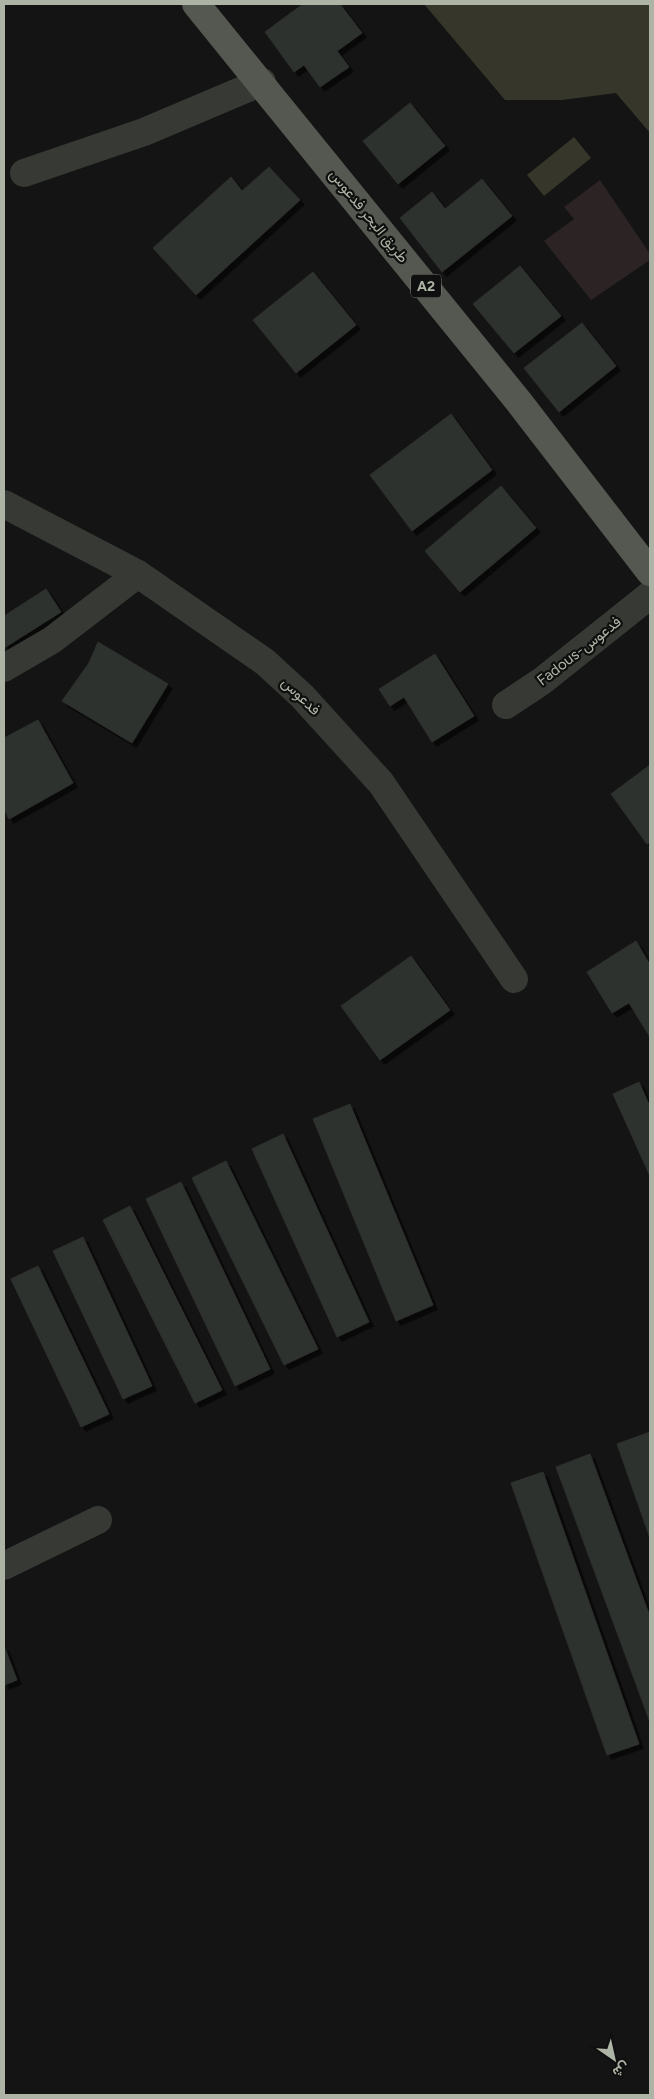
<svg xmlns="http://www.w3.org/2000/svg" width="654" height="2099" font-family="Figtree,Vazirmatn,sans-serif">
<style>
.green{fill:#2c2325}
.water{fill:#36372a}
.building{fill:#2f302e;stroke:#2e302d;filter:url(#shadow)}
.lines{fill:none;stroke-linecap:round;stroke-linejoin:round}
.minor{stroke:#363934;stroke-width:28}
.major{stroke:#545850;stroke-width:28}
.labels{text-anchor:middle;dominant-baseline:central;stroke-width:4.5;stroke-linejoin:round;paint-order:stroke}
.shield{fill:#0e0f0e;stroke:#7e8278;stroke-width:1}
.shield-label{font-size:14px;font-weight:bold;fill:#aeb4a5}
.street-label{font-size:15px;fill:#aeb4a5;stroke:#0e0f0e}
</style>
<defs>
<filter id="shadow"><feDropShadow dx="4.5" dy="4.5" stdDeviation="0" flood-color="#0009"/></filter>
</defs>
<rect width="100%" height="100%" fill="#131413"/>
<path class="green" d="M 600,180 L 650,254 L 650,260 L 591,300 L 544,241 L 574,219 L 564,207 Z"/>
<path class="water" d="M 424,4 L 650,4 L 650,133 L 616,93 L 562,100 L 505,100 Z
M 574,137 L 591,158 L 544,196 L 527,175 Z"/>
<path class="building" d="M 303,4 L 340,4 L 362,33 L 337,51 L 349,67 L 320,87 L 304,65 L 294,72 L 265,32 Z
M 410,103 L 445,146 L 398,184 L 363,141 Z
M 269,167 L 300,200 L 196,295 L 153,248 L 231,177 L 242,191 Z
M 482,179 L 512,216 L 442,272 L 400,218 L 432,192 L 445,209 Z
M 520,266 L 561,316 L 514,353 L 473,304 Z
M 313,272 L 356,325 L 296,373 L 253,320 Z
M 582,323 L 616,366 L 559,412 L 524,368 Z
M 451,414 L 492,470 L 412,531 L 370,475 Z
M 501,486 L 536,528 L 460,592 L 425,551 Z
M 46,589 L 61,612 L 4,648 L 4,616 Z
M 98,642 L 168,684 L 132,743 L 62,701 L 89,663 Z
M 435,654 L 474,716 L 432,742 L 404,697 L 390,706 L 379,689 Z
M 38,720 L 73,783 L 9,819 L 4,809 L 4,738 Z
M 650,765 L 650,842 L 647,844 L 611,794 Z
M 636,941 L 650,965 L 650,1037 L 629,1003 L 612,1013 L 587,972 Z
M 411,956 L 450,1010 L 380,1060 L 341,1006 Z
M 639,1082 L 650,1107 L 650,1176 L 613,1094 Z
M 350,1104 L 433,1305 L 396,1321 L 313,1119 Z
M 283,1134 L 369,1322 L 337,1337 L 252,1149 Z
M 226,1161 L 318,1349 L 284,1365 L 192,1178 Z
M 181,1182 L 270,1369 L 235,1386 L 146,1199 Z
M 130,1206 L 222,1390 L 195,1403 L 103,1220 Z
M 83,1237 L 152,1386 L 123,1399 L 53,1251 Z
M 38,1266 L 109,1414 L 81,1427 L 11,1279 Z
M 650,1432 L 650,1538 L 617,1444 Z
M 590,1454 L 650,1617 L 650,1722 L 556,1467 Z
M 543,1472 L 639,1744 L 607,1755 L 511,1483 Z
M 4,1646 L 17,1680 L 4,1685 Z"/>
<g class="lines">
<path class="minor" d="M 24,173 L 144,132 L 262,82
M 4,504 L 138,574 L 265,662 L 302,696 L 381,783 L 514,979
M 4,668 L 52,640 L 138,574
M 506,705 L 542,681 L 650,595
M 4,1566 L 98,1520"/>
<path class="major" d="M 196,4 L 519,402 L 650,572"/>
</g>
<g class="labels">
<rect class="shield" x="411" y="274.5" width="30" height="23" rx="4"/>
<g class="shield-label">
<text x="426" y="286">A2</text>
</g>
<g class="street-label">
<text transform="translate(369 216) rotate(51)">طريق البحر فدعوس</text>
<text transform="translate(579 651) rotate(-38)">Fadous-فدعوس</text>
<text transform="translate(301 696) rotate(44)">فدعوس</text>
</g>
</g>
<rect width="654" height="2099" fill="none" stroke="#aeb4a5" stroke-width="10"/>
<g transform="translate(614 2059) rotate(146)" stroke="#0e0f0e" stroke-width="4" paint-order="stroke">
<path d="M0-4L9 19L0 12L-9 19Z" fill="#aeb4a5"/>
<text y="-8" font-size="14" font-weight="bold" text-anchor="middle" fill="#aeb4a5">ش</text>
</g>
</svg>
